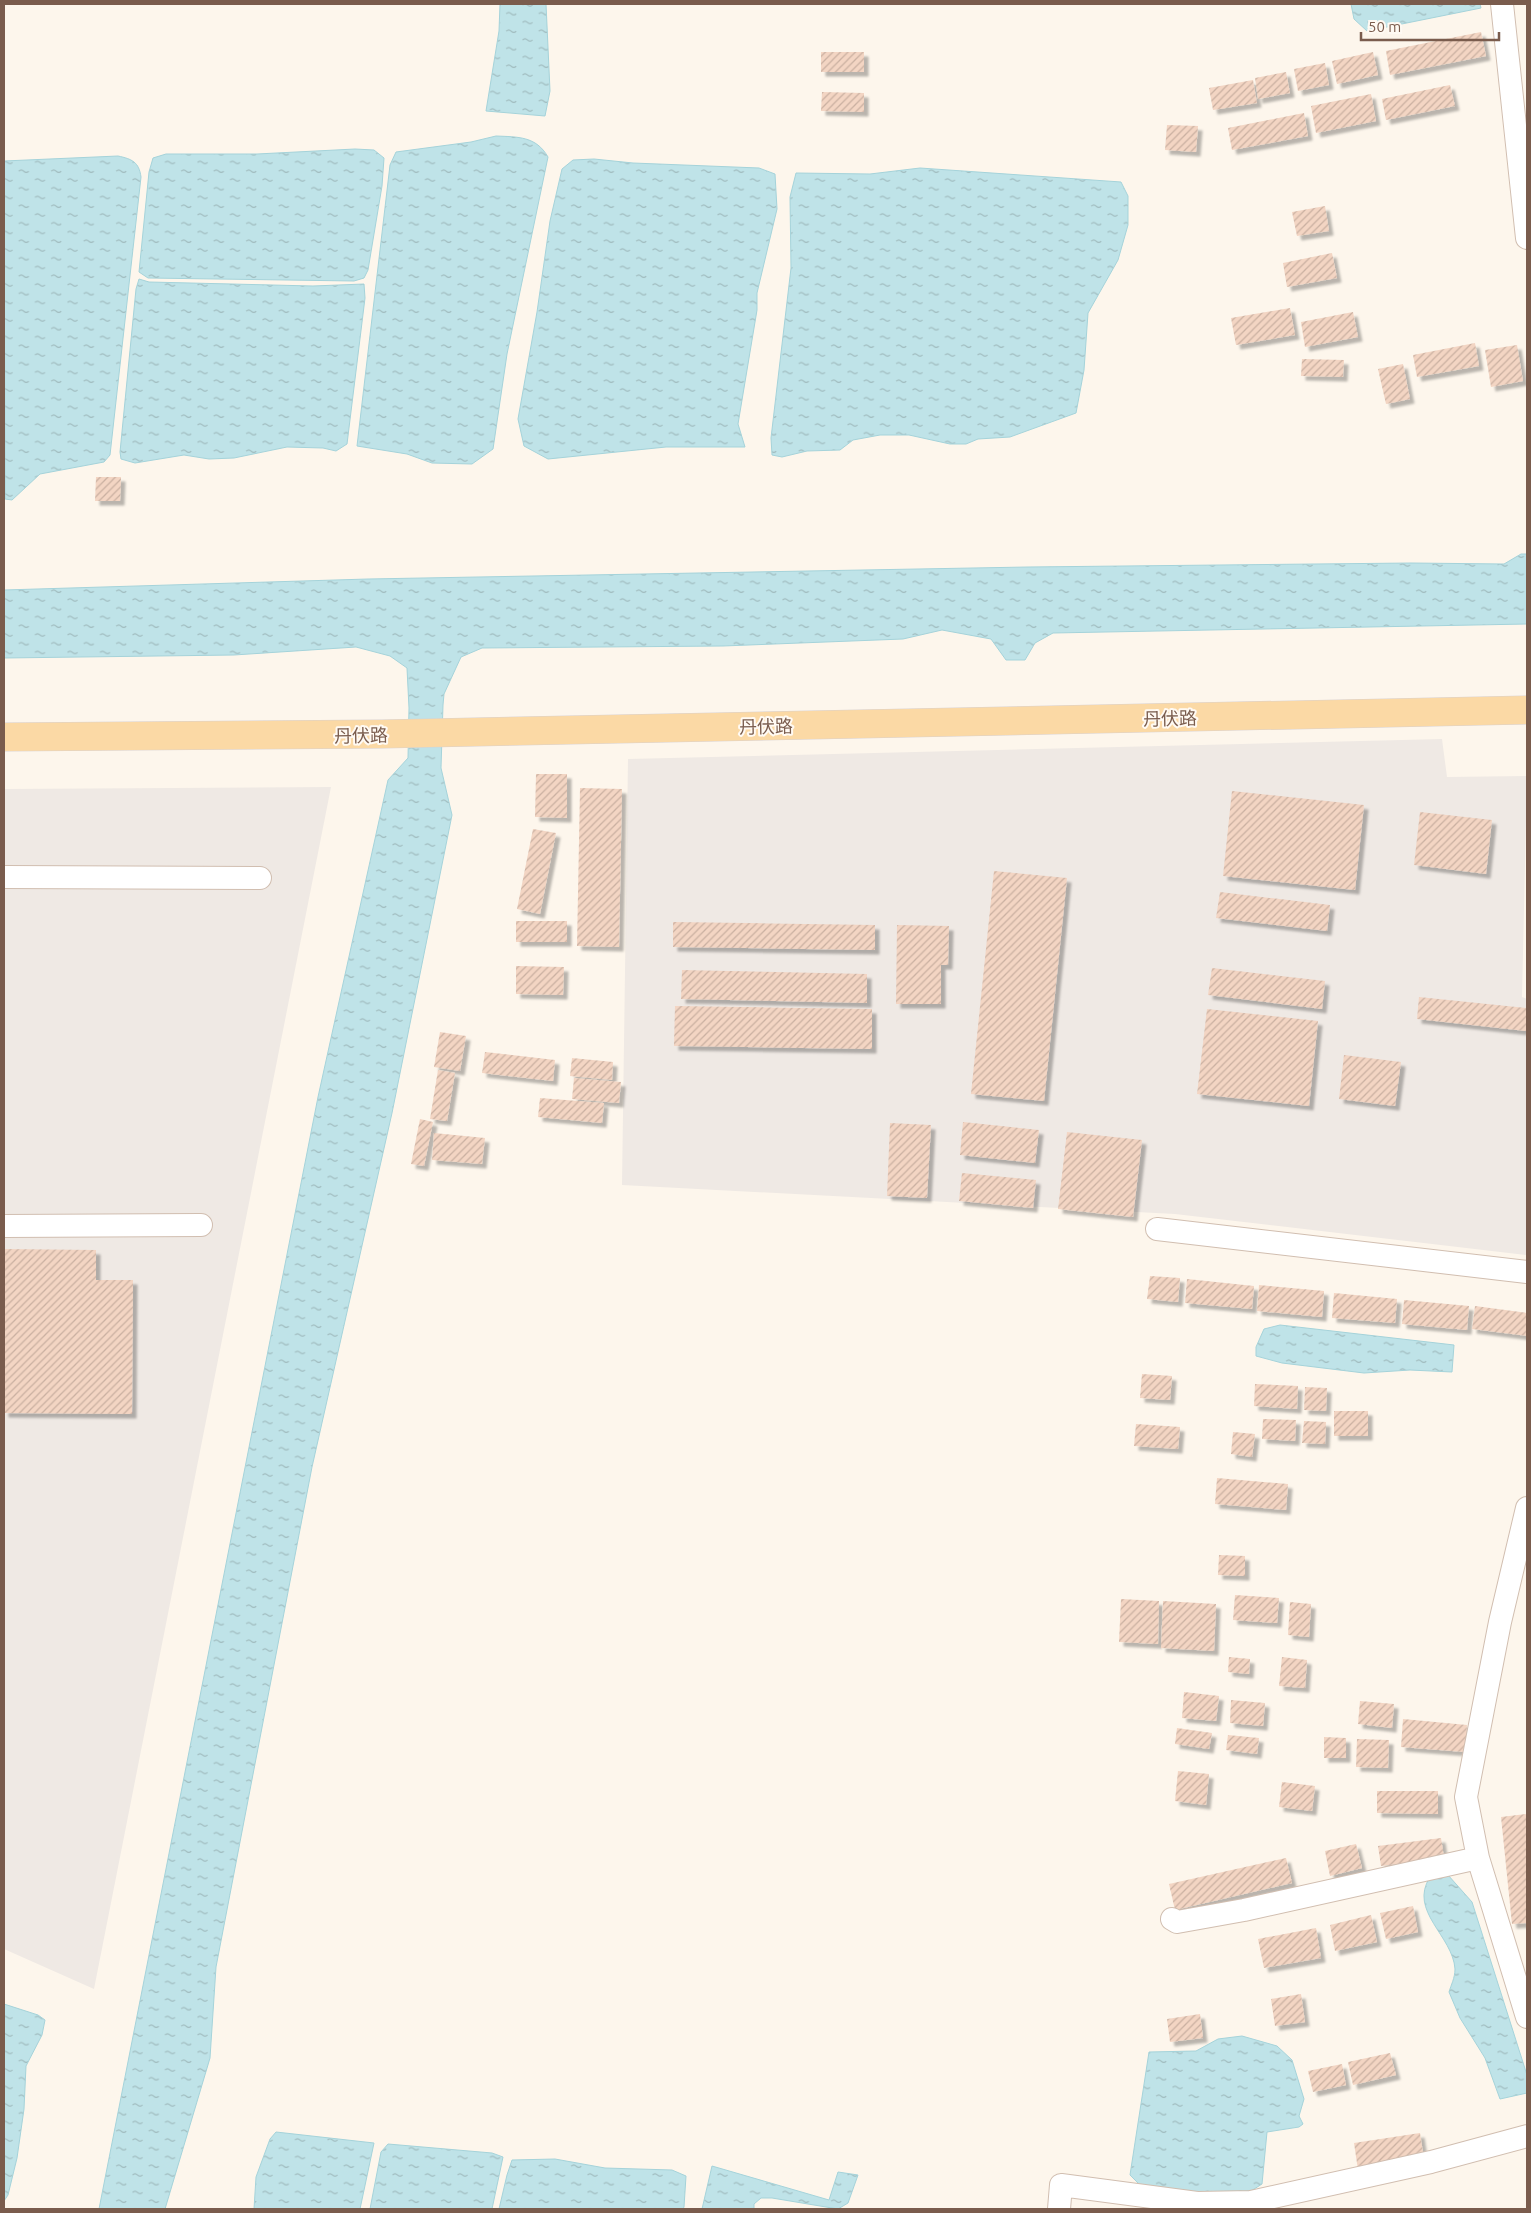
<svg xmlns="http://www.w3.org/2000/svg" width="1531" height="2213" font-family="Ubuntu,'Noto Sans SC',sans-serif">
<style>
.industrial{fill:#efe9e4}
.water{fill:url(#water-ripples);stroke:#a5d3da}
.building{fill:url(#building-hatch);filter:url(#shadow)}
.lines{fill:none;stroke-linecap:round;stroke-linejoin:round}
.minor-casing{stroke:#d1beb0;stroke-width:24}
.major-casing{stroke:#dad1cd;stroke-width:29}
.minor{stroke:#fff;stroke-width:22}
.major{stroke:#fbd9a5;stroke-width:28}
.labels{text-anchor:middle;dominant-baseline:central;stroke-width:4;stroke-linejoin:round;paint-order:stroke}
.street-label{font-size:18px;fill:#7a5c4d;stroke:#fffaf3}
</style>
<defs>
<pattern id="water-ripples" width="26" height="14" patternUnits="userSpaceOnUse" patternTransform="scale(1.25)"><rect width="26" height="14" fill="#bfe3e8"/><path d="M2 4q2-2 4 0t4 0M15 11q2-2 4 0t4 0" fill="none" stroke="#a0bbbe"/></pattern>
<pattern id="building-hatch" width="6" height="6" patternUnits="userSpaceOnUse" patternTransform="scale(1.25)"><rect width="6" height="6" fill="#f3d5c3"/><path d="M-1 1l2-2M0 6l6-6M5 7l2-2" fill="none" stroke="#cab0a1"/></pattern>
<filter id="shadow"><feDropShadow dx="4.5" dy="4.5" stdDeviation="1" flood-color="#0004"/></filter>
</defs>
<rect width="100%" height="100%" fill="#fdf6ec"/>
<path class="industrial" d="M 1442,739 L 1447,777 L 1527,776 L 1522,997 L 1527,999 L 1527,1255 L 1175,1214 L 622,1185 L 628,759 Z
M 331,787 L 94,1989 L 4,1949 L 4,789 Z"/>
<path class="water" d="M 500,4 L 546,4 L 550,91 L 545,116 L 486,111 L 499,31 Z
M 1351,4 L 1480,4 L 1481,8 L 1367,31 L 1354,19 Z
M 496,136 C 518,137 536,136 548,157 L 507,354 L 493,449 L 472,464 L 432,463 L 407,454 L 357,446 L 390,165 L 396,152 L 471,142 Z
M 355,149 L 374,150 L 384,158 L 382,186 L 368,270 L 364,278 L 354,281 L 148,278 L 139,272 L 149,172 L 153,158 L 166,154 L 257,154 Z
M 118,156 C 132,159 139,162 141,177 L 110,455 L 104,462 L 40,474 L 12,500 L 5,499 L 4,161 Z
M 594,159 L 633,163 L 759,168 L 775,174 L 777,209 L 757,293 L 757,310 L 738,424 L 745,447 L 666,447 L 548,459 L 524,446 L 518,419 L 537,312 L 550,221 L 562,169 L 573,160 Z
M 920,168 L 1121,182 L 1128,196 L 1128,225 L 1118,260 L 1088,313 L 1084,370 L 1076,413 L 1010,437 L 978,439 L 966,444 L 950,444 L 909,435 L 880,435 L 853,440 L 840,450 L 807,451 L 782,457 L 772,455 L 771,438 L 791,268 L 790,197 L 796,173 L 870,174 Z
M 139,279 L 149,282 L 313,286 L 364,284 L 365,298 L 347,444 L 336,451 L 323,448 L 287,447 L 234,458 L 209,459 L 184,455 L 135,463 L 121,459 L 120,452 L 136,289 Z
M 1521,554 L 1527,554 L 1527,624 L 1053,633 L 1035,643 L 1025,660 L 1006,660 L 991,639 L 942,630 L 903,639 L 723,646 L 482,648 L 461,657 L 444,694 L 443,705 L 441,768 L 452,815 L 392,1113 L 312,1467 L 216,1967 L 210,2058 L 165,2209 L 99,2209 L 318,1097 L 388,780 L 408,758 L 409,708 L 407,668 L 390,656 L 356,647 L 234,655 L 4,658 L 4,590 L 368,579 L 1028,567 L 1411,563 L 1504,564 Z
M 1280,1325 L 1454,1345 L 1452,1372 L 1410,1370 L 1364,1373 L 1282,1363 L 1256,1356 L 1256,1347 L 1264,1329 Z
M 1448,1875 L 1472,1902 L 1527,2075 L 1527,2093 L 1500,2099 L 1485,2058 L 1460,2018 L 1449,1992 C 1451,1985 1455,1978 1455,1969 C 1453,1936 1408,1911 1430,1877 Z
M 4,2004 L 38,2015 L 45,2020 L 42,2035 L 26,2066 L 24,2109 L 17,2158 L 8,2195 L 4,2201 Z
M 1242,2036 L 1277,2046 L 1292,2060 L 1304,2099 L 1299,2116 L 1303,2124 L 1299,2127 L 1267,2132 L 1262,2184 L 1251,2191 L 1189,2192 L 1141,2186 L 1130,2175 L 1149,2052 L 1196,2051 L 1218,2039 Z
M 276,2132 L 374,2143 L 360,2209 L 254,2209 L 256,2177 L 270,2139 Z
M 388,2144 L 492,2153 L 503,2157 L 492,2209 L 370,2209 L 381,2152 Z
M 555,2159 L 605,2168 L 672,2170 L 686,2176 L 684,2207 L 683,2209 L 499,2209 L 507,2175 L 512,2160 Z
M 712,2166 L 829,2200 L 838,2172 L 858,2175 L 848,2203 L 838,2209 L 772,2198 L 761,2198 L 754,2204 L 754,2209 L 702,2209 Z"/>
<path class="building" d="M 1481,32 L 1486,56 L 1390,75 L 1386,51 Z
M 821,52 L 864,52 L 864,72 L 821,72 Z
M 1373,52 L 1378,75 L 1337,84 L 1332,61 Z
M 1325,63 L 1329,85 L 1298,91 L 1294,69 Z
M 1286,72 L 1290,93 L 1258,99 L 1255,78 Z
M 1253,80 L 1257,103 L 1213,110 L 1209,88 Z
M 1450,85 L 1455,106 L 1386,120 L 1382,99 Z
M 822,92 L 864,93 L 864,112 L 821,111 Z
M 1371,94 L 1376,121 L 1316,133 L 1311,106 Z
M 1304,113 L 1308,136 L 1232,150 L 1228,128 Z
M 1167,125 L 1198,126 L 1196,152 L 1165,150 Z
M 1325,206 L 1329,231 L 1297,236 L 1292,212 Z
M 1332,253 L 1337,278 L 1287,287 L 1283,263 Z
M 1290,308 L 1295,335 L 1236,345 L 1231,318 Z
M 1353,312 L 1358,337 L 1305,347 L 1301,322 Z
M 1475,343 L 1479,366 L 1417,377 L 1413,355 Z
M 1517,345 L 1523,381 L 1491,387 L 1485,350 Z
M 1302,359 L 1344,360 L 1343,377 L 1301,376 Z
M 1403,364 L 1410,399 L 1386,404 L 1378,369 Z
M 96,477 L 121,477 L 120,501 L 95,501 Z
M 536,774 L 567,774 L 567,818 L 535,817 Z
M 580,788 L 622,789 L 619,947 L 577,946 Z
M 1232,791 L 1364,805 L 1355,890 L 1223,876 Z
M 1420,812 L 1492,820 L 1486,874 L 1414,865 Z
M 533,829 L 556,833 L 540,914 L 517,909 Z
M 994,871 L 1067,878 L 1044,1101 L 971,1094 Z
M 1220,892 L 1330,905 L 1327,931 L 1216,918 Z
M 516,921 L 567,921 L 567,942 L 516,942 Z
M 673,922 L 875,925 L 875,950 L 673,947 Z
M 897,925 L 949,926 L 948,965 L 941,965 L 941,1004 L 896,1004 Z
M 516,966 L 564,967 L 563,995 L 516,994 Z
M 1212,968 L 1325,981 L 1322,1009 L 1208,995 Z
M 682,970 L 867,974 L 867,1003 L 681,999 Z
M 1419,997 L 1527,1008 L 1527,1031 L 1417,1019 Z
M 675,1006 L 872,1009 L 872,1049 L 674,1046 Z
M 1207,1009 L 1318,1021 L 1309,1106 L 1197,1094 Z
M 440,1032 L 466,1036 L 460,1071 L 434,1067 Z
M 485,1052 L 555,1060 L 553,1081 L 482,1073 Z
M 1344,1055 L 1401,1062 L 1395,1106 L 1339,1099 Z
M 572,1058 L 613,1062 L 612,1080 L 570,1076 Z
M 438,1070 L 455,1073 L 447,1121 L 430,1119 Z
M 574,1078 L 621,1082 L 619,1103 L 572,1099 Z
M 540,1098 L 604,1103 L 602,1123 L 538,1117 Z
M 420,1119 L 433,1122 L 424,1166 L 411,1164 Z
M 963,1122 L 1039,1130 L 1035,1163 L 960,1155 Z
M 890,1123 L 931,1125 L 927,1198 L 887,1196 Z
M 1067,1132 L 1142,1140 L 1133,1217 L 1058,1209 Z
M 434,1133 L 485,1138 L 482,1164 L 432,1160 Z
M 962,1173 L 1036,1180 L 1033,1208 L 959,1201 Z
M 4,1249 L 96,1250 L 96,1280 L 133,1280 L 132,1414 L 4,1413 Z
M 1150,1276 L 1180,1278 L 1178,1302 L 1147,1299 Z
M 1187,1279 L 1254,1286 L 1252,1309 L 1185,1303 Z
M 1259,1285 L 1324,1291 L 1322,1317 L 1257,1311 Z
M 1334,1293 L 1397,1299 L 1395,1323 L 1332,1318 Z
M 1404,1300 L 1469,1306 L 1467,1330 L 1402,1324 Z
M 1475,1306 L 1527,1313 L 1527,1336 L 1472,1329 Z
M 1142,1374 L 1172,1376 L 1170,1400 L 1140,1398 Z
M 1255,1384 L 1298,1386 L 1297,1409 L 1254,1406 Z
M 1305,1387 L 1327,1388 L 1326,1411 L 1304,1410 Z
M 1334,1411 L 1368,1411 L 1368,1436 L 1334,1436 Z
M 1263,1419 L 1296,1420 L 1295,1441 L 1262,1439 Z
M 1304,1421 L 1326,1422 L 1325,1444 L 1302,1443 Z
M 1136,1424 L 1180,1427 L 1178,1449 L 1134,1446 Z
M 1233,1432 L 1255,1434 L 1252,1457 L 1231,1454 Z
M 1217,1478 L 1288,1484 L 1286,1510 L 1215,1504 Z
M 1219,1555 L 1245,1556 L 1245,1576 L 1218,1575 Z
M 1235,1595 L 1279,1598 L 1277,1623 L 1233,1620 Z
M 1121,1599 L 1159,1601 L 1158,1644 L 1119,1642 Z
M 1163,1601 L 1216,1604 L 1214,1651 L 1161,1648 Z
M 1290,1602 L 1311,1604 L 1309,1637 L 1288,1635 Z
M 1229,1657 L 1250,1659 L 1249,1674 L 1228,1672 Z
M 1282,1657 L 1307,1660 L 1305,1688 L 1279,1686 Z
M 1184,1692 L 1219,1696 L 1216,1721 L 1182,1718 Z
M 1231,1700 L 1265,1703 L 1263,1726 L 1230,1723 Z
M 1360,1701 L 1394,1704 L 1392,1728 L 1358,1724 Z
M 1403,1719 L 1467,1725 L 1465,1752 L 1401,1747 Z
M 1177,1728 L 1212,1733 L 1209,1749 L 1175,1744 Z
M 1228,1735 L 1259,1738 L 1257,1754 L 1226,1750 Z
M 1324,1737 L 1346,1738 L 1346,1758 L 1324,1758 Z
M 1357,1739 L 1389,1740 L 1388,1768 L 1356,1767 Z
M 1178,1771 L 1209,1774 L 1206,1805 L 1175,1801 Z
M 1282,1782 L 1315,1786 L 1312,1811 L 1279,1807 Z
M 1377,1791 L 1438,1791 L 1438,1814 L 1377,1813 Z
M 1527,1814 L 1527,1923 L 1512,1924 L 1501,1817 Z
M 1441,1838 L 1444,1858 L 1381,1866 L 1378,1846 Z
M 1356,1844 L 1362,1868 L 1330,1876 L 1325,1851 Z
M 1286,1858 L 1292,1883 L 1175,1910 L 1169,1884 Z
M 1413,1906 L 1418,1932 L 1386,1939 L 1380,1913 Z
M 1371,1915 L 1377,1942 L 1335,1951 L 1330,1925 Z
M 1316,1928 L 1321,1958 L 1264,1968 L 1258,1939 Z
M 1301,1994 L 1305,2022 L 1275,2026 L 1271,1999 Z
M 1200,2014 L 1203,2038 L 1170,2042 L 1167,2019 Z
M 1390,2053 L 1396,2075 L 1353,2085 L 1348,2062 Z
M 1342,2064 L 1346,2085 L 1313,2092 L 1308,2071 Z
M 1420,2133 L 1424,2159 L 1358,2170 L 1354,2143 Z"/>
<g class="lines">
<g class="minor-casing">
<path id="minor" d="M 1502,4 L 1527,238
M 4,877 L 260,878
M 4,1226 L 201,1225
M 1157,1229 L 1527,1272
M 1527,1508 L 1500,1622 L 1466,1797 L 1478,1858 L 1527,2017
M 1172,1919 L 1177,1922 L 1244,1910 L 1478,1858
M 1059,2209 L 1061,2185 L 1197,2203 L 1251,2202 L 1431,2162 L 1527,2136"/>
</g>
<g class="major-casing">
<path id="major" d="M 4,737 L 382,734 L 1527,710"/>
</g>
<use href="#minor" class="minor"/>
<use href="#major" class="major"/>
</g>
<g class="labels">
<g class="street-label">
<text transform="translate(1170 718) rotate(-1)">丹伏路</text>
<text transform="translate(766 726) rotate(-1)">丹伏路</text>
<text transform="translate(361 735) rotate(-1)">丹伏路</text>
</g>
</g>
<rect width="1531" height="2213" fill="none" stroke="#7a5c4d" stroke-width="10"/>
<path d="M1361 32v8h138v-8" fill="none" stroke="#7a5c4d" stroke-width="2.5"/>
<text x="1368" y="32" font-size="15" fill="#7a5c4d" stroke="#fffaf3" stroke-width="4" paint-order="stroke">50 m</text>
</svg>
